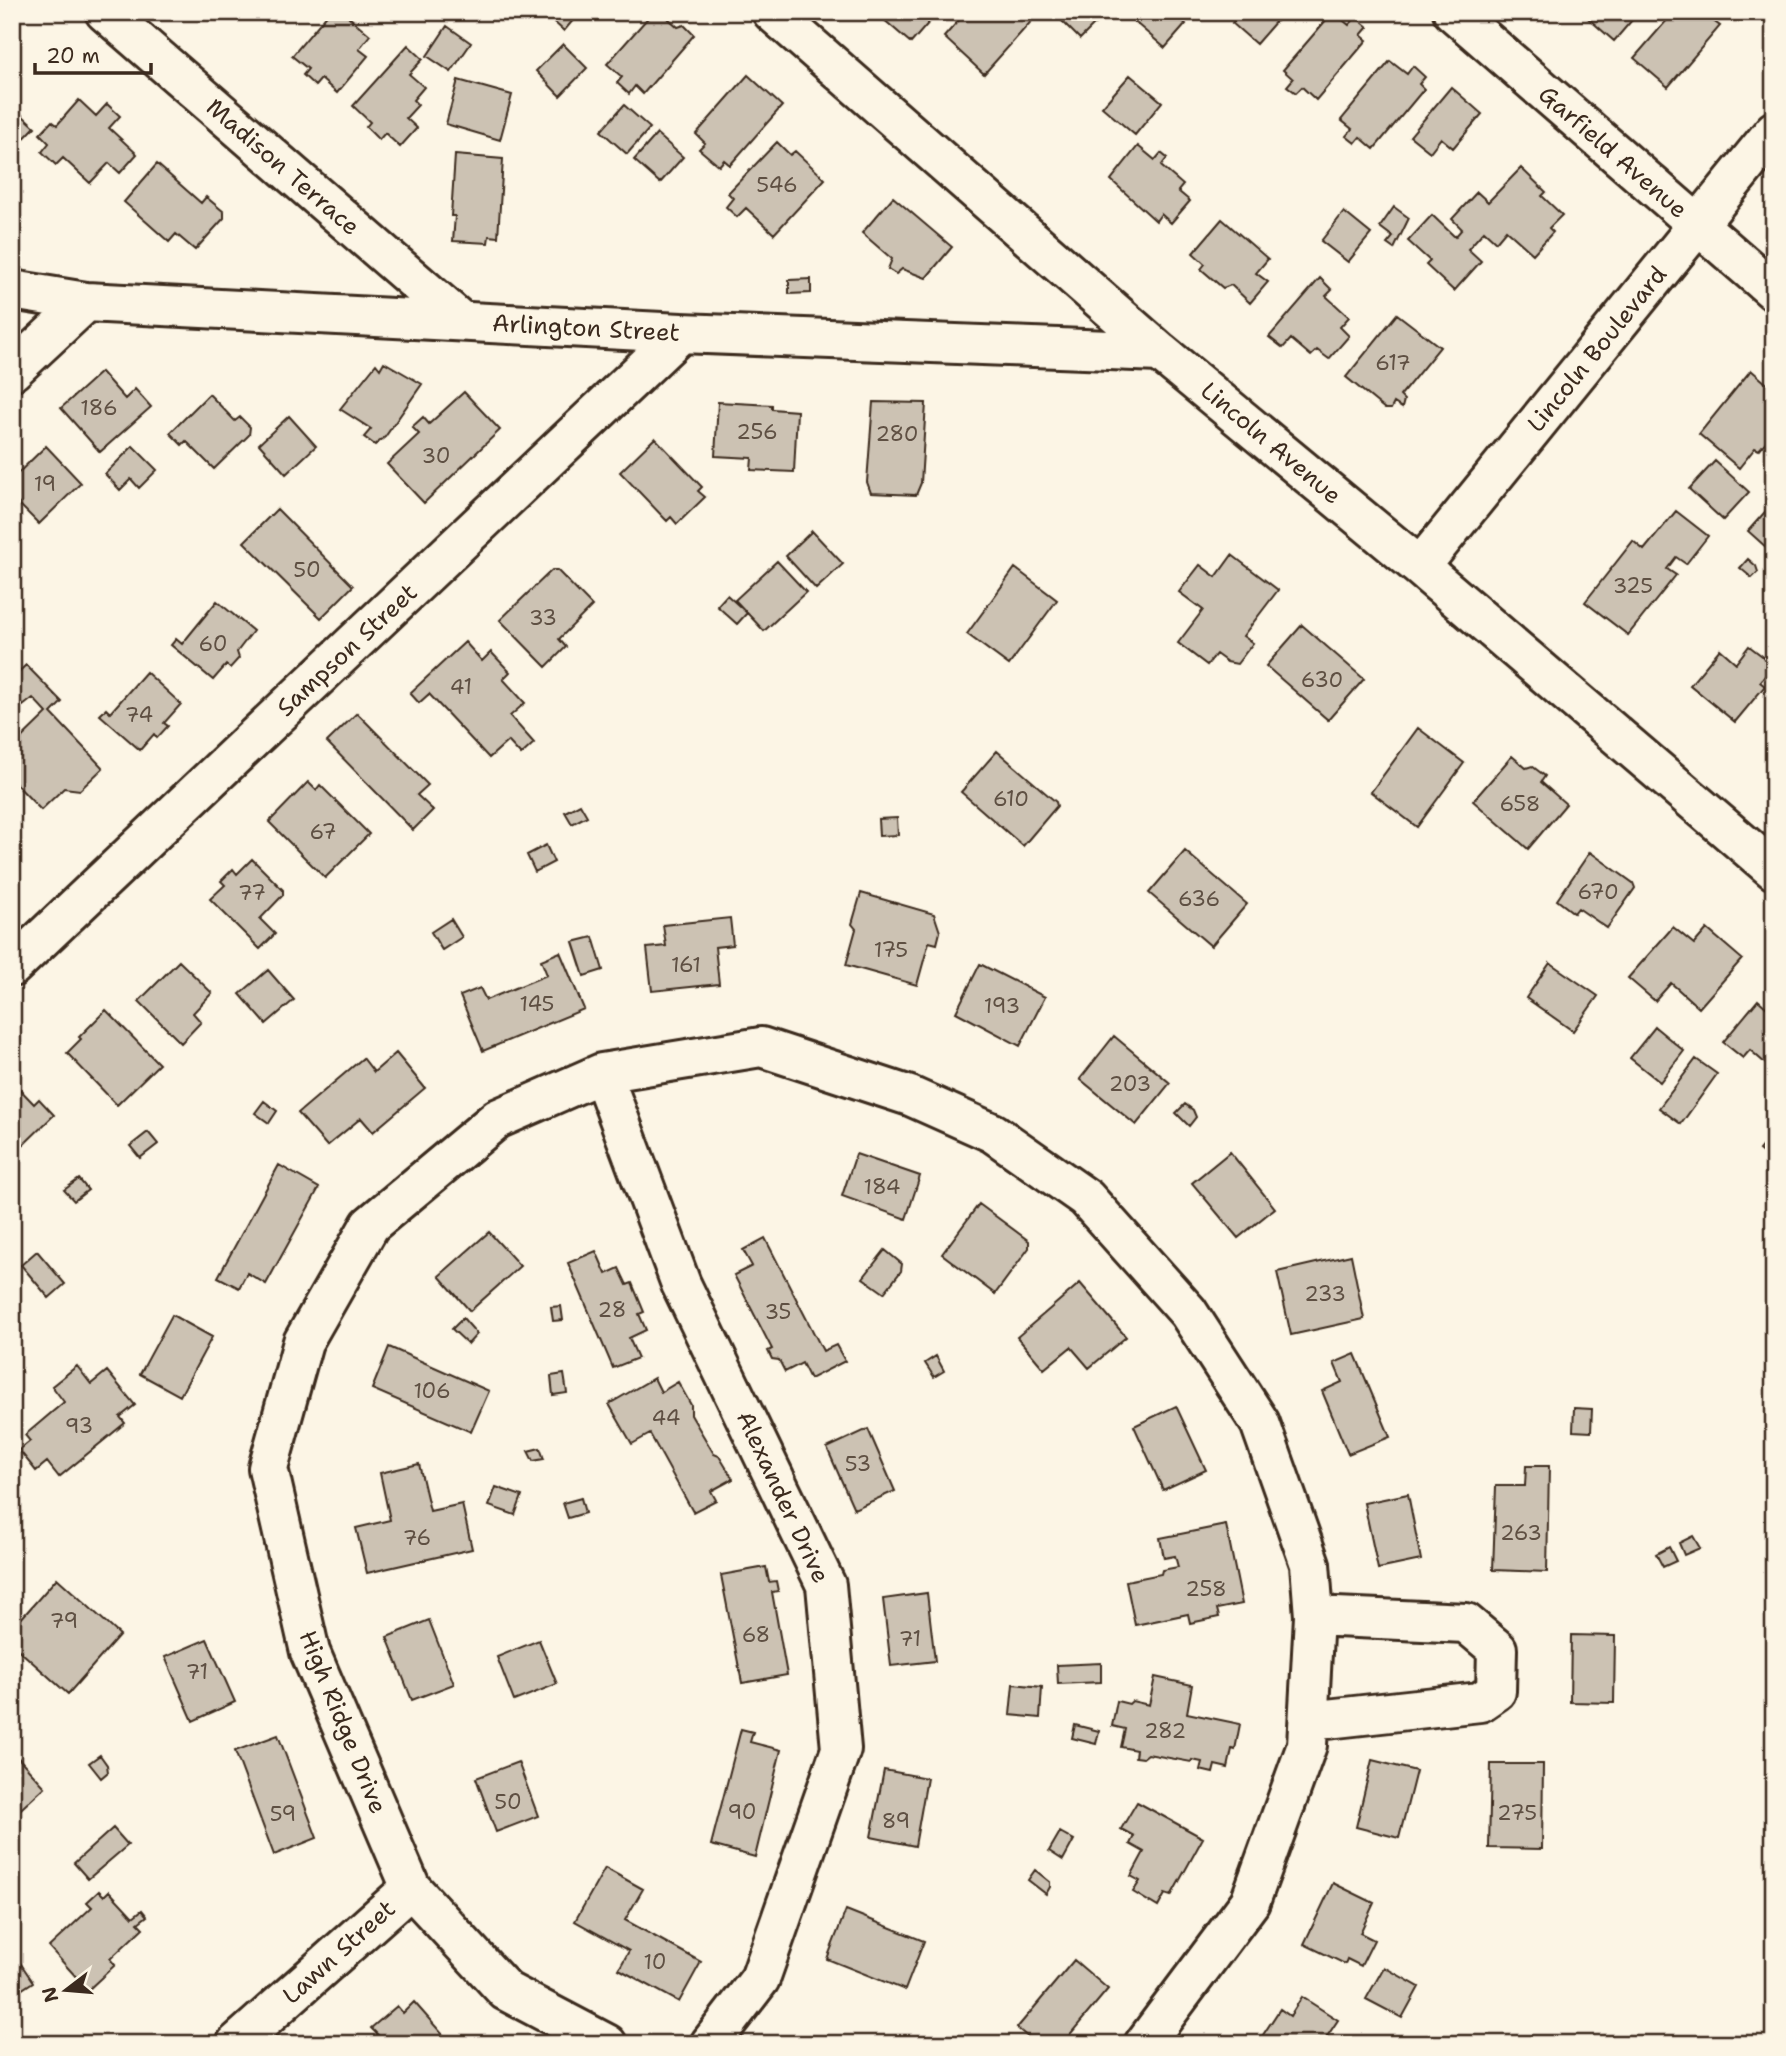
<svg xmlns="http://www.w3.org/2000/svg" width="1786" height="2056" font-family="'Shantell Sans',sans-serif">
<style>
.building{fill:#ccc2b3;stroke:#3b2a1e;stroke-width:2}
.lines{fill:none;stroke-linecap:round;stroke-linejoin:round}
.minor-casing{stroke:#3b2a1e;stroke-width:44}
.minor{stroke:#fcf5e5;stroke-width:38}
.labels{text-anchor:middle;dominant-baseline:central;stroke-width:5;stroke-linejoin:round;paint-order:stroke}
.number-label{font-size:21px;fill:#5f5043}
.street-label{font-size:24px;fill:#3b2a1e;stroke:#fcf5e5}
</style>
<rect width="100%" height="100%" fill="#fcf5e5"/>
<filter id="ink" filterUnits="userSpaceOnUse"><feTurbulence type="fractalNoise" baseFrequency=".0143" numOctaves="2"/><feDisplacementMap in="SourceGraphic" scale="14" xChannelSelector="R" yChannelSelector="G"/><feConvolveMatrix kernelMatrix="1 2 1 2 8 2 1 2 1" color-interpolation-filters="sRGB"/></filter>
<g filter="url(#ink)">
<path class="building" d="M 329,12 L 343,12 L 370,35 L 359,49 L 368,56 L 337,93 L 321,79 L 315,86 L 303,75 L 308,69 L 292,56 Z
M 543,12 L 580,12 L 564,31 Z
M 653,12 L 661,12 L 678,27 L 684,25 L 694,35 L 643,94 L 635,86 L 629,94 L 617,83 L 622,77 L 607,64 Z
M 875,12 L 938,12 L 911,43 Z
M 966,12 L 1032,12 L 1036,16 L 984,74 L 944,37 Z
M 1053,12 L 1103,12 L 1105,14 L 1080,39 Z
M 1135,12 L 1173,12 L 1186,24 L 1165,48 L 1130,18 Z
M 1241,12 L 1284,12 L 1256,44 L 1232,23 Z
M 1333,12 L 1349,25 L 1356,17 L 1368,27 L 1361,35 L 1367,40 L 1316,100 L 1302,87 L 1296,93 L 1287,86 L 1293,79 L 1283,70 Z
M 1581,12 L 1639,12 L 1614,41 Z
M 1674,12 L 1712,12 L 1708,17 L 1720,26 L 1668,87 L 1634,58 Z
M 447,26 L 471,43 L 451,72 L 427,56 Z
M 563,44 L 587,68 L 560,96 L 536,71 Z
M 408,45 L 423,59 L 409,74 L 424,87 L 413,100 L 418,105 L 406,118 L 417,128 L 400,147 L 385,133 L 379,140 L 366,127 L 370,122 L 353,106 Z
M 1390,61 L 1407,74 L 1413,66 L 1425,77 L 1419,84 L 1424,89 L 1374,149 L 1360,137 L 1355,143 L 1346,136 L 1352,129 L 1341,120 Z
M 748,75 L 782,106 L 730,165 L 724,160 L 719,166 L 699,149 L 705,143 L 696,134 Z
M 1130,75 L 1162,102 L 1135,135 L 1102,107 Z
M 458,80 L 512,95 L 500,140 L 446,124 Z
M 1451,87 L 1482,114 L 1453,148 L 1441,138 L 1430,152 L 1410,136 Z
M 79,100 L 96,116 L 107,104 L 120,116 L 109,128 L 137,154 L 120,173 L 109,163 L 90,183 L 63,158 L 56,165 L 42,152 L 49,143 L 40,134 L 52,121 L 57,125 Z
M 624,105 L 650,128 L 627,154 L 601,131 Z
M 12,106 L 35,127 L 12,151 Z
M 657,134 L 683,157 L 660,183 L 634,160 Z
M 777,142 L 790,155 L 795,151 L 825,179 L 774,234 L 746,208 L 737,217 L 726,207 L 733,198 L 728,193 Z
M 1138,146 L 1155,160 L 1161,153 L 1167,158 L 1161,166 L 1183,185 L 1178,191 L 1190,201 L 1171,223 L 1161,214 L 1156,221 L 1111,180 Z
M 455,155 L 503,159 L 498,237 L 489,236 L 488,243 L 453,241 L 455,216 L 451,216 Z
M 157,164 L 201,203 L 206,197 L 224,212 L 224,218 L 195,250 L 176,234 L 169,242 L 124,202 Z
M 1521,168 L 1546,192 L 1542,196 L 1562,215 L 1549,228 L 1553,232 L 1533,254 L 1506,230 L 1496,242 L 1484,231 L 1468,249 L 1481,261 L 1454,291 L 1426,265 L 1430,261 L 1408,241 L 1432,215 L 1455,237 L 1462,229 L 1452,219 L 1477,192 L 1488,202 Z
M 893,197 L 952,247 L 926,278 L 902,269 L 896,274 L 888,269 L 892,259 L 862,233 Z
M 1394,207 L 1409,218 L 1394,249 L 1387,244 L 1393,237 L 1380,227 Z
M 1344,212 L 1371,234 L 1348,262 L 1321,241 Z
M 1222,219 L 1268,259 L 1256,273 L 1268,282 L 1250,303 L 1231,285 L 1223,288 L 1201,269 L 1205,264 L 1193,253 Z
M 1320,278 L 1332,290 L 1326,296 L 1349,317 L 1340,327 L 1349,336 L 1329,359 L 1317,350 L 1311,356 L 1291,339 L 1283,348 L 1269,337 Z
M 811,279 L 811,293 L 789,294 L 789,280 Z
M 1397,314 L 1440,347 L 1400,396 L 1404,400 L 1402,408 L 1394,403 L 1391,409 L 1385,409 L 1346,377 Z
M 384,362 L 422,384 L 385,437 L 375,445 L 364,437 L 371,429 L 340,409 L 376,364 L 380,369 Z
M 1751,370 L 1774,390 L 1774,432 L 1759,450 L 1755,448 L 1739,468 L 1699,434 Z
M 101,372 L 125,399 L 135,389 L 151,407 L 100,452 L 61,408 Z
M 464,392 L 500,430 L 424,503 L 387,464 L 419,434 L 412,427 L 423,417 L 429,424 Z
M 209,394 L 235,421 L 240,417 L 250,427 L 249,435 L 214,469 L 186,441 L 182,445 L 170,433 Z
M 718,402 L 772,405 L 772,409 L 797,411 L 794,472 L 751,470 L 752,458 L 715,456 Z
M 873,402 L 926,403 L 921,483 L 916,495 L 871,493 L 867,482 Z
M 289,416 L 316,446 L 286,474 L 259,444 Z
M 655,438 L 702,487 L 698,491 L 705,497 L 677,524 L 671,517 L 667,521 L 620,472 Z
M 46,446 L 81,483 L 39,524 L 12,497 L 12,479 Z
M 133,446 L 157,470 L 139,488 L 131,479 L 120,490 L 105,474 Z
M 1715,461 L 1749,492 L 1723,520 L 1689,489 Z
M 1772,504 L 1774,506 L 1774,540 L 1767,548 L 1748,531 Z
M 277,509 L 353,586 L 321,618 L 244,542 Z
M 1676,511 L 1708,536 L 1686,564 L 1676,557 L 1667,569 L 1676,575 L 1628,635 L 1585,602 L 1633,541 L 1644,550 Z
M 812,531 L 843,564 L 816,589 L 786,556 Z
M 1232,555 L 1278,590 L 1243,636 L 1253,643 L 1237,664 L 1227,662 L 1216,654 L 1207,665 L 1178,643 L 1203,610 L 1179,592 L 1200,565 L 1216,577 Z
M 1748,559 L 1756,566 L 1758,572 L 1752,578 L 1740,568 Z
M 777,561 L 806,592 L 764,631 L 735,600 Z
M 1015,568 L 1057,600 L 1009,665 L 967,634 Z
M 552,570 L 557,570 L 592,606 L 559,639 L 566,647 L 546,667 L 500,620 Z
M 727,595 L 747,613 L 737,624 L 717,606 Z
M 217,601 L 253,631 L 237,652 L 239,658 L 230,668 L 226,665 L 213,680 L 171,645 L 176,639 L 182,644 Z
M 1302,625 L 1364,679 L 1328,720 L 1266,666 Z
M 465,642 L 482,661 L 491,652 L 510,672 L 503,679 L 525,703 L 510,716 L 534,743 L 521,755 L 508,741 L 489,758 L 429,694 L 419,703 L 410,693 Z
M 1749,646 L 1774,665 L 1760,682 L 1765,686 L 1735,722 L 1690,685 L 1720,649 L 1736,663 Z
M 26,665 L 62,702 L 51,713 L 103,768 L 80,790 L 64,788 L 41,810 L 12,780 L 12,773 L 15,769 L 12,766 L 12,747 L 47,713 L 33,698 L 23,706 L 12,695 L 12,678 Z
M 146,672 L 181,704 L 164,723 L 168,726 L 157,738 L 154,734 L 140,750 L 100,715 L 106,709 L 110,713 Z
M 357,713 L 428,785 L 417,795 L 433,810 L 413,830 L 327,742 Z
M 1418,728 L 1464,763 L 1417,827 L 1371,792 Z
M 997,751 L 1056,802 L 1057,806 L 1023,846 L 961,792 Z
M 1512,756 L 1526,768 L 1532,766 L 1545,776 L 1541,782 L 1566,804 L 1528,849 L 1473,801 Z
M 308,782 L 316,790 L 320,785 L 369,834 L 325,878 L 269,822 Z
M 580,804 L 587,816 L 572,824 L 565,812 Z
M 897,818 L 898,835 L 879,836 L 878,819 Z
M 546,845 L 554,862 L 535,872 L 527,855 Z
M 1185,851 L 1247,904 L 1211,946 L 1149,893 Z
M 1590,852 L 1633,883 L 1635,888 L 1607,928 L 1578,908 L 1574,913 L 1557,900 Z
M 252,859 L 283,890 L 283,895 L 260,919 L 275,934 L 260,949 L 210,899 L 225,885 L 221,881 L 233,869 L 237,874 Z
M 861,893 L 934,914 L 940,932 L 937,944 L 929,942 L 917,985 L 846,965 L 856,929 L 852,924 Z
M 730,918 L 733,945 L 715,947 L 719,984 L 652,991 L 647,948 L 666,946 L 663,925 Z
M 451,919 L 462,937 L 442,950 L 431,932 Z
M 1673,927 L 1694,944 L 1707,929 L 1742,959 L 1699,1008 L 1671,983 L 1655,1001 L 1628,978 Z
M 593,937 L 603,970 L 584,976 L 573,942 Z
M 560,952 L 584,1009 L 483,1051 L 460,996 L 480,988 L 486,1000 L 547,975 L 541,960 Z
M 179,961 L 212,993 L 193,1013 L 201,1022 L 181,1043 L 139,1001 Z
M 1550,963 L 1598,996 L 1573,1031 L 1526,998 Z
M 980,964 L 1045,997 L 1020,1046 L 956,1012 Z
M 268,970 L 294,1000 L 266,1024 L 240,994 Z
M 1758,1000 L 1774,1014 L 1774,1071 L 1750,1050 L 1743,1058 L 1723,1042 Z
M 106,1010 L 159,1064 L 117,1105 L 67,1053 L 81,1039 L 79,1037 Z
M 1655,1027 L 1684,1051 L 1660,1082 L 1630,1058 Z
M 1114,1036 L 1170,1083 L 1136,1125 L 1080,1079 Z
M 396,1053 L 425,1088 L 373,1132 L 361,1118 L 327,1146 L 298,1113 L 363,1058 L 374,1072 Z
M 1696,1059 L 1717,1074 L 1681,1124 L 1659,1108 Z
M 12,1081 L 34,1104 L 39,1099 L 54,1115 L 18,1150 L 12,1144 Z
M 264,1101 L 277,1111 L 269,1123 L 255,1113 Z
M 1185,1104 L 1193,1110 L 1196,1117 L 1189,1126 L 1176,1113 Z
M 148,1132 L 158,1144 L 140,1158 L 130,1146 Z
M 1774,1132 L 1774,1162 L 1759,1150 Z
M 1230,1152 L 1275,1208 L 1238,1238 L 1192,1183 Z
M 856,1154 L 920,1176 L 906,1219 L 842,1196 Z
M 279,1165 L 319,1188 L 266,1284 L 247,1273 L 239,1288 L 218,1277 Z
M 79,1179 L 88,1190 L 74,1201 L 64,1190 Z
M 979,1204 L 1029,1241 L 1029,1248 L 995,1294 L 942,1254 Z
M 489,1232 L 520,1266 L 470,1311 L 439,1276 Z
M 765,1238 L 823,1351 L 836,1345 L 845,1361 L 810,1379 L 802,1363 L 785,1372 L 779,1360 L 772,1359 L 768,1351 L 772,1349 L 734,1275 L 752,1266 L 743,1250 Z
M 885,1250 L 902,1264 L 901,1271 L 884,1293 L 863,1278 Z
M 37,1251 L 65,1284 L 49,1298 L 21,1265 Z
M 596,1251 L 606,1274 L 619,1268 L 627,1285 L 632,1283 L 644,1312 L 639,1314 L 646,1330 L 629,1338 L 638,1358 L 613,1368 L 568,1263 Z
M 1351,1255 L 1364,1319 L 1291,1335 L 1277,1272 Z
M 1080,1283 L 1126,1337 L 1089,1368 L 1071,1347 L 1044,1369 L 1017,1337 Z
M 561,1306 L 563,1320 L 553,1321 L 551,1307 Z
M 172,1315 L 212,1337 L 180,1396 L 140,1374 Z
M 463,1318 L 477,1334 L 468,1344 L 452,1329 Z
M 389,1347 L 489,1391 L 471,1432 L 372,1389 Z
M 1355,1354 L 1390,1437 L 1348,1454 L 1322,1391 L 1342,1382 L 1334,1363 Z
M 936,1356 L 944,1371 L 934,1377 L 925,1363 Z
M 77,1366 L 91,1384 L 107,1371 L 135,1405 L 120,1417 L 125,1423 L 59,1477 L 47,1462 L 36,1471 L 19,1450 L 30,1441 L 25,1435 L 64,1402 L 52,1386 Z
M 564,1374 L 567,1393 L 553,1395 L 551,1376 Z
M 654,1378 L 661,1392 L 678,1382 L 691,1405 L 691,1415 L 714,1454 L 719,1456 L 733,1479 L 711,1491 L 716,1500 L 693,1512 L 650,1434 L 632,1444 L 609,1404 Z
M 1176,1406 L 1206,1470 L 1163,1490 L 1134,1426 Z
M 1574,1408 L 1592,1409 L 1591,1432 L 1573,1431 Z
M 868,1429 L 895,1491 L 854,1509 L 827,1448 Z
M 540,1448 L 544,1459 L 533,1461 L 528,1451 Z
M 419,1464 L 430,1511 L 462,1504 L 472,1549 L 367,1573 L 356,1528 L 390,1520 L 380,1473 Z
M 1526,1466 L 1549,1466 L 1547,1572 L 1493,1570 L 1496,1486 L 1525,1486 Z
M 496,1487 L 522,1496 L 515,1515 L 489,1506 Z
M 1408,1494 L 1421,1560 L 1378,1569 L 1364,1503 Z
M 581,1498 L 585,1513 L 568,1518 L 563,1503 Z
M 1226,1525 L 1242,1604 L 1217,1609 L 1219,1617 L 1190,1623 L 1188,1614 L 1135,1625 L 1126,1581 L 1161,1574 L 1162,1570 L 1178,1567 L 1175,1556 L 1164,1558 L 1160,1538 Z
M 1693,1536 L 1700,1548 L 1684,1555 L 1679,1543 Z
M 1669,1547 L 1676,1561 L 1663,1567 L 1656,1554 Z
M 766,1567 L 769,1582 L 776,1581 L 778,1591 L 772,1592 L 787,1675 L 742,1683 L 721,1575 Z
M 57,1578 L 120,1635 L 68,1694 L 12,1644 L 12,1629 Z
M 927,1593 L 935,1661 L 891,1666 L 883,1599 Z
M 429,1620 L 454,1684 L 412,1700 L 387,1637 Z
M 1571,1635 L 1615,1636 L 1614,1703 L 1570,1702 Z
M 207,1639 L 235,1702 L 193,1721 L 165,1657 Z
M 539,1640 L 557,1684 L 514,1701 L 497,1657 Z
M 1101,1663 L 1101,1682 L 1058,1684 L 1057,1665 Z
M 1155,1677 L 1192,1685 L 1187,1713 L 1240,1724 L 1235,1750 L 1232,1749 L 1228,1768 L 1215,1765 L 1213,1773 L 1200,1770 L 1202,1762 L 1192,1760 L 1191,1762 L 1148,1754 L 1143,1758 L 1135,1757 L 1136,1750 L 1121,1747 L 1125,1729 L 1112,1726 L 1117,1701 L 1129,1704 L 1132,1701 L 1149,1705 Z
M 1013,1684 L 1042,1687 L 1040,1718 L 1010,1715 Z
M 1075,1725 L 1099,1731 L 1096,1744 L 1072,1738 Z
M 741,1729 L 753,1732 L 750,1742 L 781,1750 L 755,1857 L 711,1845 Z
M 278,1735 L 317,1838 L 274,1855 L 235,1751 Z
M 12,1751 L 45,1787 L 12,1817 Z
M 100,1755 L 107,1765 L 108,1772 L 101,1778 L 89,1763 Z
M 1372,1760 L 1416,1771 L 1399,1838 L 1356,1827 Z
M 518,1762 L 538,1816 L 496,1832 L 476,1778 Z
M 1491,1764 L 1543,1764 L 1542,1849 L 1489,1848 Z
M 884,1770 L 927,1778 L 915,1846 L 871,1837 Z
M 1137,1802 L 1203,1838 L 1171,1896 L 1165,1894 L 1158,1907 L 1133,1892 L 1140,1881 L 1131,1876 L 1144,1852 L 1130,1844 L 1134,1836 L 1121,1829 Z
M 113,1828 L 128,1845 L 88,1879 L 74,1863 Z
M 1060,1832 L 1074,1840 L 1063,1860 L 1049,1851 Z
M 605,1868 L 643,1889 L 625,1920 L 701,1962 L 679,2002 L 619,1969 L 629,1951 L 575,1921 Z
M 1035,1870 L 1050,1882 L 1050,1887 L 1046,1894 L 1028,1880 Z
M 1333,1883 L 1374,1903 L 1360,1933 L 1374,1940 L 1361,1966 L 1347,1959 L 1345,1964 L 1304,1944 Z
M 99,1891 L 104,1896 L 109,1891 L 133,1917 L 142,1910 L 147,1916 L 138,1923 L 143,1928 L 110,1959 L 115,1965 L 88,1990 L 49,1947 L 92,1907 L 87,1902 Z
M 846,1910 L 924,1941 L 905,1990 L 827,1959 Z
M 1074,1960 L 1108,1989 L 1062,2044 L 1036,2044 L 1017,2028 Z
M 21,1964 L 33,1982 L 16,1993 L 12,1987 L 12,1970 Z
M 1384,1967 L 1419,1987 L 1402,2018 L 1366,1999 Z
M 1302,1997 L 1338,2020 L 1322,2044 L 1257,2044 L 1280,2009 L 1290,2016 Z
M 414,2002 L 451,2044 L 368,2044 L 378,2035 L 371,2028 L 397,2006 L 403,2013 Z"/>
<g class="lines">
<g class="minor-casing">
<path id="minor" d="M 105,12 L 461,321
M 772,12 L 1160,352 L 1420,567 L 1774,870
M 1453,12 L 1774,291
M 12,290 L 86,302 L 681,333 L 1160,352
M 12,371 L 86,302
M 1420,567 L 1774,131
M 12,967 L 681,333
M 602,1073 L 681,1284 L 826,1585 L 841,1749 L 760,1979 L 710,2044
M 1309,1721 L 1480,1702 L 1496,1691 L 1497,1649 L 1466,1623 L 1314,1616
M 236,2044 L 411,1888
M 607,2044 L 506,1991 L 411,1888 L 310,1652 L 268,1468 L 303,1342 L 370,1225 L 497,1119 L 602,1073 L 761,1047 L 910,1096 L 993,1133 L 1086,1198 L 1188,1312 L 1260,1423 L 1310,1564 L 1314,1616 L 1307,1745 L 1250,1902 L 1144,2044"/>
</g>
<use href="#minor" class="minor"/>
</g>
</g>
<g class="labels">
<g class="number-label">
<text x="777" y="185">546</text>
<text x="1393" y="363">617</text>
<text x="99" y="408">186</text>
<text x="757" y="432">256</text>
<text x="897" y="434">280</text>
<text x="436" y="456">30</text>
<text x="45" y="484">19</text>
<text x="307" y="570">50</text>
<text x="1633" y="586">325</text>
<text x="543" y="618">33</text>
<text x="213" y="644">60</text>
<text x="1322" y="680">630</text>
<text x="461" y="687">41</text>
<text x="139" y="715">74</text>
<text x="1011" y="799">610</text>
<text x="1520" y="804">658</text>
<text x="323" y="832">67</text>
<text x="1598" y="892">670</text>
<text x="252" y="893">77</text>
<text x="1199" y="899">636</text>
<text x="891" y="950">175</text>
<text x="686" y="965">161</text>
<text x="537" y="1004">145</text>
<text x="1002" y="1006">193</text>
<text x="1130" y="1084">203</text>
<text x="882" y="1187">184</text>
<text x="1325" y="1294">233</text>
<text x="612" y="1310">28</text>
<text x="778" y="1312">35</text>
<text x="432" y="1391">106</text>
<text x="666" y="1418">44</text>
<text x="79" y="1426">93</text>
<text x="858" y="1464">53</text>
<text x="1521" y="1533">263</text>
<text x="417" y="1538">76</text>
<text x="1206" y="1589">258</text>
<text x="64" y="1621">79</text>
<text x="756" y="1635">68</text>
<text x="910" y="1639">71</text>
<text x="197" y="1672">71</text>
<text x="1165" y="1731">282</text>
<text x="508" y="1802">50</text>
<text x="742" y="1812">90</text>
<text x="1517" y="1813">275</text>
<text x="283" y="1814">59</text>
<text x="896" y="1821">89</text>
<text x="655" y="1962">10</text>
</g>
<g class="street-label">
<text transform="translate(1613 152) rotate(41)">Garfield Avenue</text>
<text transform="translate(283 167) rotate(41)">Madison Terrace</text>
<text transform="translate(586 328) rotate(3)">Arlington Street</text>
<text transform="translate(1597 349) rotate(-51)">Lincoln Boulevard</text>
<text transform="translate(1271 443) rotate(40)">Lincoln Avenue</text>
<text transform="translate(347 650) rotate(-43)">Sampson Street</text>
<text transform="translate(783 1497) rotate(65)">Alexander Drive</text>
<text transform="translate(343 1722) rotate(68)">High Ridge Drive</text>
<text transform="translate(339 1952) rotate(-42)">Lawn Street</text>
</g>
</g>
<rect width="1786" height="2056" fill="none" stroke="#fcf5e5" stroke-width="42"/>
<rect x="21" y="21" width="1744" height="2014" fill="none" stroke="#3b2a1e" stroke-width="2.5" filter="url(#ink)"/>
<g transform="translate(66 1990) rotate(254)" stroke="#fcf5e5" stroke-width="5" paint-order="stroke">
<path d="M0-5L12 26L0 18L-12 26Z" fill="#3b2a1e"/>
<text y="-10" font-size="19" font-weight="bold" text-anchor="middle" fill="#3b2a1e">N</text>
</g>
<path d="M35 63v10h116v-10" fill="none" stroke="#3b2a1e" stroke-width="3.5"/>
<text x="46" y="63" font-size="21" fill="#3b2a1e" stroke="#fcf5e5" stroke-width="5" paint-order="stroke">20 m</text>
</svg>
